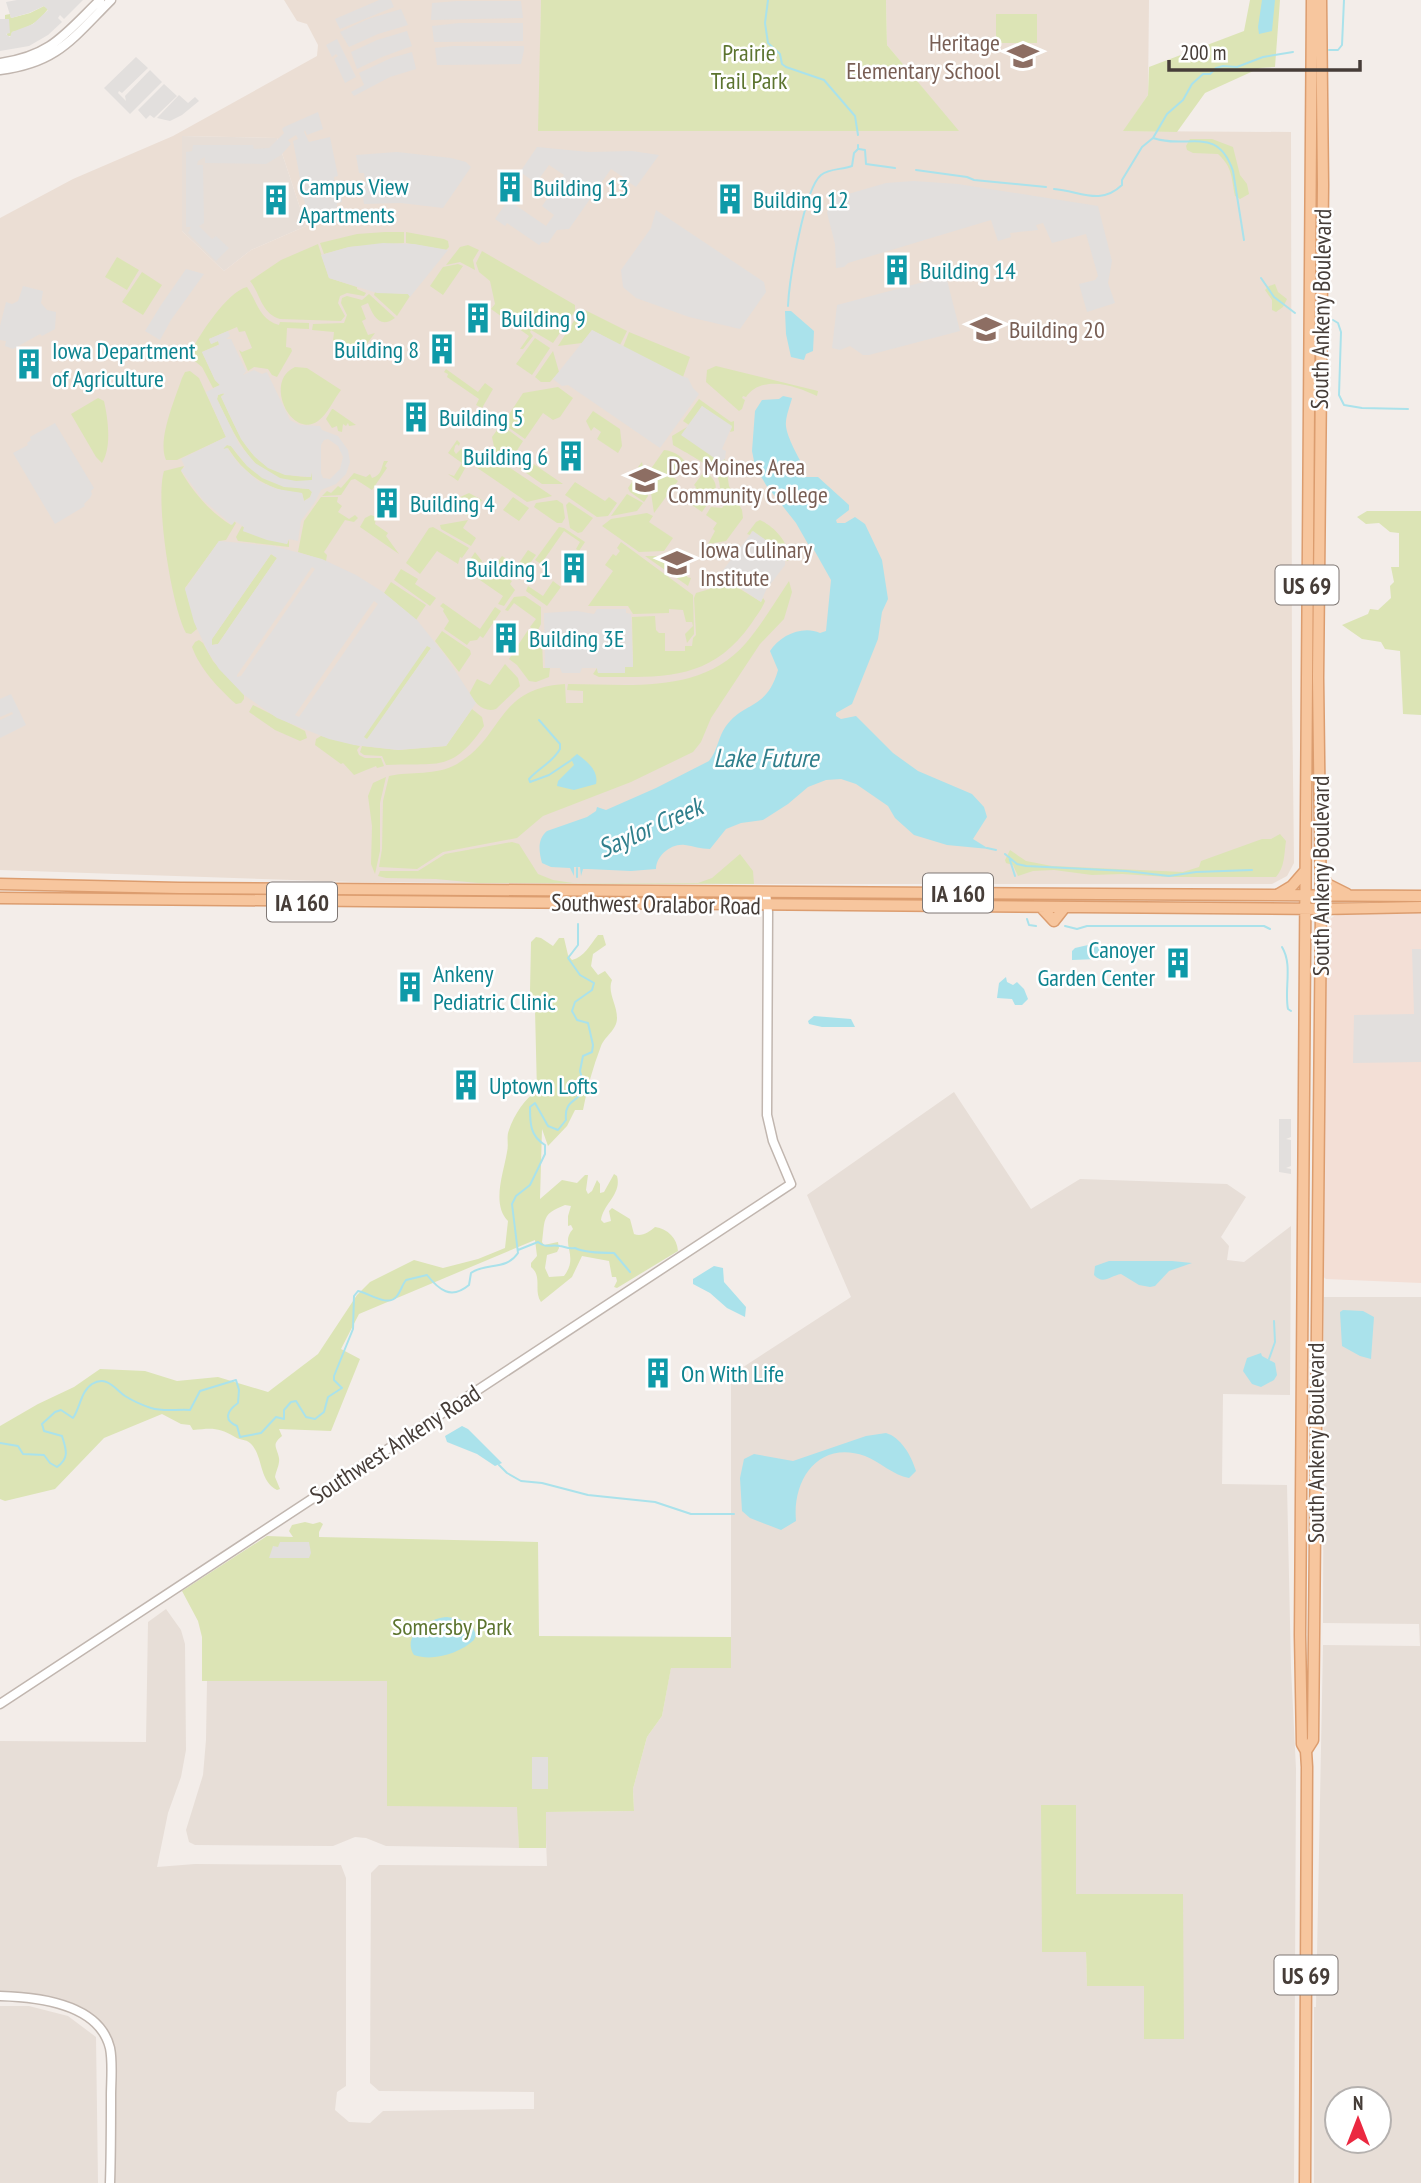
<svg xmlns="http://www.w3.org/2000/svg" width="1421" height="2183" font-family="'PT Sans Narrow',sans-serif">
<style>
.residential{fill:#e7ded7;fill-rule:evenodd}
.commercial{fill:#f3dfd6}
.education{fill:#ebded4;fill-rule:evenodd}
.green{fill:#dce4b5;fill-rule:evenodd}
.parking{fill:#e2dfdd;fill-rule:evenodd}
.water{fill:#aae2eb}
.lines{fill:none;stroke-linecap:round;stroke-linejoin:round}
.stream{stroke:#aae2eb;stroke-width:2}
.tertiary-casing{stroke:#c1b6af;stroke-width:11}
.primary-casing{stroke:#dc9d6f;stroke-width:13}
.tertiary{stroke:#fff;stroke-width:8}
.primary{stroke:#f7c69e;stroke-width:10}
.labels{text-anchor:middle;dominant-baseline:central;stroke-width:5;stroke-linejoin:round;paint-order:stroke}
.shield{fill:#fff;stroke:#7e7774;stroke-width:2}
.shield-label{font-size:23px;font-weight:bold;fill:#463d38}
.education-label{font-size:24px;fill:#785e54;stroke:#fff;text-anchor:start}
.park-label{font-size:24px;fill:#5c742f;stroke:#fff}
.culture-label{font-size:24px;fill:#0d838f;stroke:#fff;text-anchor:start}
.street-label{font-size:24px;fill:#463d38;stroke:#fff}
.water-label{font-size:26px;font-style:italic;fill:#307f8c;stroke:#fff}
</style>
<rect width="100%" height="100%" fill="#f3ede9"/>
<path class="residential" d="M 182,136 L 277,138 L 306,226 L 251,250 L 224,271 L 182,231 Z
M 954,1092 L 1031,1209 L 1080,1179 L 1227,1184 L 1246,1197 L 1221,1237 L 1229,1246 L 1227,1260 L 1244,1262 L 1291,1226 L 1290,1395 L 1223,1394 L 1222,1484 L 1287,1485 L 1291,1668 L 1296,1769 L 1294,2183 L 113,2183 L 114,2058 L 102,2026 L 89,2013 L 74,2004 L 55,1998 L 0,1994 L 0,1741 L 146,1742 L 148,1622 L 166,1609 L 181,1630 L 185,1644 L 186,1750 L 181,1777 L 168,1813 L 157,1867 L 195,1864 L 341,1865 L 346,1878 L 346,2086 L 337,2092 L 335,2110 L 349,2122 L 370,2123 L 383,2111 L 534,2109 L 534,2092 L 379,2091 L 370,2083 L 371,1873 L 379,1865 L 547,1866 L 545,1812 L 634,1811 L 633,1789 L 647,1737 L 662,1716 L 671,1667 L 731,1667 L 731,1375 L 851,1297 L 807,1195 ZM 1041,1806 L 1076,1806 L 1076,1894 L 1184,2039 L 1144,1986 L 1087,1985 L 1086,1952 Z
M 1324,1297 L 1421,1297 L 1421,2183 L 1314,2183 L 1314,2007 L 1316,2007 L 1323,1645 L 1420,1646 L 1419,1624 L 1323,1623 ZM 1337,2099 L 1379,2099 L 1379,2141 L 1337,2141 Z
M 207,1681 L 387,1681 L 518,1807 L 519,1848 L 386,1846 L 366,1838 L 355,1837 L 333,1846 L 195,1845 L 189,1842 L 186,1830 L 203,1775 L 206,1740 Z
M 0,2006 L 29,2006 L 68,2016 L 96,2037 L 98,2183 L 0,2183 Z"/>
<path class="commercial" d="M 1421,910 L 1421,1283 L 1326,1279 L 1321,1275 L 1323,936 L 1326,923 L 1334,916 L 1348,912 Z"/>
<path class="education" d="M 284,0 L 541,0 L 539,131 L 958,131 L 887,45 L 886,0 L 1149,0 L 1148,95 L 1124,131 L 1291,132 L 1292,688 L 1294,863 L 1287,876 L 1272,884 L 577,884 L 353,882 L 0,870 L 0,218 L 73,179 L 173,136 L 317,56 L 318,45 L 307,24 L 297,21 ZM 182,136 L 277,138 L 306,226 L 251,250 L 224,271 L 182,231 Z"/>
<path class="green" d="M 541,0 L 886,0 L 887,45 L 959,131 L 538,131 Z
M 1250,0 L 1280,0 L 1275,67 L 1260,68 L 1205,93 L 1177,132 L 1123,131 L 1148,95 L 1149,67 L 1244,31 Z
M 44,6 L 48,9 C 39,22 27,29 12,32 L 11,36 L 7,36 L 8,19 L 5,20 L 5,15 L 10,14 L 11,18 L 30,13 Z
M 996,14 L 1037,14 L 1037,43 L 996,43 Z
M 1190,139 L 1212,139 L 1233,147 L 1240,175 L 1247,184 L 1249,194 L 1240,199 L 1235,196 C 1231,177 1233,168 1218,154 L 1193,153 L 1187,150 L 1186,146 Z
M 385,232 L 404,232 L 404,243 L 349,247 L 324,254 L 320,243 L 357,234 Z
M 406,232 L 444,239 L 448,241 L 449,247 L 446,250 L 406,243 Z
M 318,244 L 329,278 L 357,287 L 357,289 L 366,293 L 364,296 L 347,293 L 340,296 L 338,303 L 345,316 L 341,321 L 280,319 C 261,313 261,295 250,281 L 281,260 Z
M 468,245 L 479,250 L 473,260 L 475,270 L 460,262 L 446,265 L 460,247 Z
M 482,251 L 575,305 L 575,311 L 553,343 L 531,330 L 530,332 L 533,336 L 523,349 L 520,349 L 529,336 L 491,309 L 495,304 L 490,281 L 479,272 L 476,263 Z
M 117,257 L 139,270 L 127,290 L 105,277 Z
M 458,264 L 463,266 L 443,295 L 430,286 L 443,267 Z
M 142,272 L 162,285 L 143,315 L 122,302 Z
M 1275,284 L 1278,292 L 1287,299 L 1283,307 L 1276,312 L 1272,310 L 1272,300 L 1265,290 L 1269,286 Z
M 247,287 C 258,303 259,319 279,325 L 280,322 L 309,323 L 309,329 L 287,328 L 286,347 L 291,348 L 292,351 L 277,377 L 272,375 L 268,369 L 254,367 L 248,371 L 239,350 L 242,352 L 252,348 L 245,331 L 239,332 L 237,327 L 209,339 L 211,344 L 218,341 L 220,344 L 202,352 L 215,380 L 220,385 L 213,388 L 202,367 L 191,358 L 190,353 C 200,334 227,292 247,287 Z
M 375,292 L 408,294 L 410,296 L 397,316 L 374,295 Z
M 369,294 L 395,318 C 380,329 373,316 368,303 L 361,306 L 366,319 L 362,321 L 368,335 L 375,333 L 366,345 L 341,350 L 333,346 L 335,343 L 333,341 L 334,332 L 312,330 L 313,324 L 344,323 L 347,315 L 341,303 L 342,298 L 347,296 L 362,300 Z
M 585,310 L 627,331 L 620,345 L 592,330 L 582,343 L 558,346 L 579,313 Z
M 629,332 L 690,357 L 683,377 L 623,347 Z
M 535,338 L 550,348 L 532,375 L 516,364 Z
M 553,351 L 559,372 L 550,382 L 541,382 L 535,377 Z
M 716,366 L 818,391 L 817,396 C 798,387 763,373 746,397 L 743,396 L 742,398 L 745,400 L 742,409 L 739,411 L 706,382 L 707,370 Z
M 295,367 L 307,368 L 341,390 C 334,399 327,415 318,421 C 291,440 263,381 295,367 Z
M 446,369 L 478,392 L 485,383 L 493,389 L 482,408 L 476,405 L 479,399 L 447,377 L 448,374 L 444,372 Z
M 190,371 L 199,378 L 226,437 L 177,460 L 166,460 C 157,440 175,399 182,378 L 185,372 Z
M 558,387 L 573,398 L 560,417 L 553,420 L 543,413 L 525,439 L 508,427 L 506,419 L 523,393 Z
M 223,393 L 225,395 L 221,396 C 242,442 253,476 310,477 L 312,472 L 312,480 C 259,495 235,436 217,399 L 218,395 Z
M 98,398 L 104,401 C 108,419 112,447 102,463 L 96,457 L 71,414 Z
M 699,399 L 731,422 L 734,421 L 734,431 L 730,432 L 732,427 L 702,406 L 689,425 L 683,421 Z
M 332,409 L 333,409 L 356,425 L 349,426 L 348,423 L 346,426 L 343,424 L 342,432 L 338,431 L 337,426 L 332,428 L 326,419 Z
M 593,411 L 620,429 L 622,446 L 618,453 L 597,439 L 601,432 L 594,427 L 591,431 L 586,421 Z
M 687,427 L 720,461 L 725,459 L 729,486 L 742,510 L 743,518 L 726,541 L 708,544 L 715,531 L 713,529 L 717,523 L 706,515 L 711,507 L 722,508 L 725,504 C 718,495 722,485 717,476 C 708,463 686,453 673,445 L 672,436 Z
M 507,429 L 523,441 L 516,452 L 563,484 L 542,484 L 495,451 L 492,437 L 497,430 Z
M 457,440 L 460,443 L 459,446 L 457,444 L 455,446 L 454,451 L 456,454 L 461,449 L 470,449 L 472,462 L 468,463 L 458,481 L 448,474 L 454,476 L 462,463 L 448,453 Z
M 227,445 L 231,446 C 253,477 272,486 309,489 L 312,492 L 310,497 L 304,501 L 302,493 C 269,492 245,475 228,448 L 224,450 L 223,447 Z
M 664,450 C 674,451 685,457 687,467 L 683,474 L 677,471 L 673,477 L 678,481 L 654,513 L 648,473 Z
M 493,456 L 494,457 L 552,496 L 527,502 L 476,467 L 477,458 L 480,460 Z
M 384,461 L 388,461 L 385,466 L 387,468 L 372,490 L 355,479 L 351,480 L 341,495 L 322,496 L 327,491 L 331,493 L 338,486 L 341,488 L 354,473 L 366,477 L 370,474 L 372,478 C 382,475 381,468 384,461 Z
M 642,462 L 648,496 L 644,502 L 630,492 L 628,488 L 640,470 L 638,467 Z
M 184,466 L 181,471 C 193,492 210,512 231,525 L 234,521 L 236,523 L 226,540 L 219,541 L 185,588 L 197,629 L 191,634 L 186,633 C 171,605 155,500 164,471 Z
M 703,473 L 707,473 C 725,487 711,498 702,512 L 686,501 L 696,487 L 694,485 Z
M 575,482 L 605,501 L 609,497 L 617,503 L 608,516 L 597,517 L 565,495 Z
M 469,493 L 482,500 L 470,517 L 449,502 Z
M 627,494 L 643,503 L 637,511 L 611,516 Z
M 321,497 L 338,497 L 337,502 L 342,506 L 338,512 L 349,519 L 355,515 L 358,518 L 354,522 L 345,520 L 324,552 L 327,555 L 326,561 L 298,552 L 304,521 Z
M 513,497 L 529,508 L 519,521 L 503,510 Z
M 557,500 L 563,504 L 565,518 L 562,523 L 557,523 L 534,507 L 536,503 Z
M 569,502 L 593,518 L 582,532 L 578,533 L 570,528 L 566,505 Z
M 1367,511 L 1421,511 L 1421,715 L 1403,714 L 1400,651 L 1385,649 L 1381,642 L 1362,639 L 1342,625 L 1368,614 L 1370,609 L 1378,610 L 1391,598 L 1390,586 L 1394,582 L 1391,567 L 1399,567 L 1399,533 L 1390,532 L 1379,523 L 1366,524 L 1357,517 Z
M 647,513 L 653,516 L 649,522 L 673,538 L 664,551 L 639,552 L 602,526 L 611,519 Z
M 371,515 L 376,517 L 375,524 L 388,533 L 386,536 L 399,554 L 360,527 L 365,518 Z
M 468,520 L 463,528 L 476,538 L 471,546 L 441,529 L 440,525 Z
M 760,520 C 775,527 791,544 788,561 L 785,560 L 787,556 L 752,531 L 750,535 L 747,534 L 756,522 Z
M 242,526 L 245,528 L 243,531 L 287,544 L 289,539 L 289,547 L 238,541 L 236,537 Z
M 433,527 L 469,548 L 462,558 L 460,557 L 458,564 L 437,551 L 420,574 L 406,563 L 429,528 Z
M 559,527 L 564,528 L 585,542 L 579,551 L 576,549 L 580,542 L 564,531 L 541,564 L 535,560 Z
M 621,542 L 693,595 L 694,634 L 687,643 L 685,634 L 693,626 L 692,622 L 686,622 L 683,610 L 669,609 L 669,613 L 633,614 L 628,606 L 588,606 L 613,571 L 605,565 L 613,554 L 616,556 L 620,551 L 617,548 Z
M 528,550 L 536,555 L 518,580 L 500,569 L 498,561 L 502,556 L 517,566 Z
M 475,552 L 482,561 L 481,564 L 512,581 L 510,584 L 515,590 L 504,606 L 498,604 L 503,596 L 464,569 Z
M 271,554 L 277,558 L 218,644 L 212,645 L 212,639 Z
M 645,556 L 661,556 L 659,558 L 666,561 L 666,569 L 678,570 L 684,574 L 688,572 L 687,577 L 691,578 L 688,586 Z
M 401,569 L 418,579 L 415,584 L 436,598 L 430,606 L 394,580 Z
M 716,574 L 761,602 L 763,598 L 765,601 C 762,609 756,616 751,624 C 710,682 662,677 599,677 L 593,674 L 597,668 L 598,673 L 625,673 L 625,667 L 633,666 L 632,617 L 655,616 L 656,630 L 659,633 L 665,633 L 665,651 L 685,651 L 685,646 L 692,646 L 693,638 L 696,635 L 694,598 L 696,593 L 710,589 L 715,583 Z
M 553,581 L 561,587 L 547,606 L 526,591 L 528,586 L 543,596 Z
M 789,581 L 792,592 L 784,619 L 760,644 L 711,718 L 701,742 L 693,752 L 631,782 L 543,816 L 517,838 L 443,852 L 417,869 L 379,867 L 382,849 L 383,801 L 389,776 C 411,771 436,776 457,764 C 504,737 496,688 565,684 L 566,703 L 583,703 L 583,691 L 567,690 L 568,684 C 629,684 701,695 746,643 C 762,624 775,602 789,581 Z
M 391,582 L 426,605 L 416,620 L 384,593 Z
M 525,596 L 541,607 L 541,624 L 537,632 L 530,627 L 536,619 L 514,603 L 508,611 L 505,610 L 514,597 Z
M 443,603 L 480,629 L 495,607 L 501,611 L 483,638 L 480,636 L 477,640 L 470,641 L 467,645 L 444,629 L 449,621 L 443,611 L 444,609 L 440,606 Z
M 528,630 L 542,639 L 543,668 L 550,668 L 549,677 L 536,682 L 529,681 L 517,665 L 509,659 Z
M 442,631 L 470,650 L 471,654 L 459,672 L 435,641 Z
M 199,640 L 203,643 L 213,661 L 244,695 L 244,699 L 241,703 L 236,704 C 219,689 200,669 192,647 L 195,642 Z
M 427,645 L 431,648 L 367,740 L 363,737 Z
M 505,664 L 518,678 L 520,686 L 496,709 C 484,713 475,703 469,694 L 477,679 L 490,685 Z
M 253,705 L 305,731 L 307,738 L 300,741 L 275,730 L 249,712 Z
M 472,709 L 482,717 L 484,726 C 451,774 437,762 386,765 L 382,756 L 364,755 L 360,752 L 362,746 L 398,750 L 446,746 Z
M 321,736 L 360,746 L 357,750 L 359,755 L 365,758 L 381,758 L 384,766 L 377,768 L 376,766 L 354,775 L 343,763 L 341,764 L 315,745 L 316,739 Z
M 386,777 L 380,803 L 380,851 L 375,874 L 371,864 L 372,826 L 368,796 L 373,783 Z
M 1280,834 L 1286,841 C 1284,854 1285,867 1276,877 L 1169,877 L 1122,874 L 1092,875 L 1054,870 L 1033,871 L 1018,876 L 1013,865 L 1006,863 L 1005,860 L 1010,850 L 1026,861 L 1052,866 L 1183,872 L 1199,867 L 1201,861 L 1262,839 L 1271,839 Z
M 512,842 L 519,844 L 538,874 L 553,880 L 573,883 L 698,883 L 712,878 L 740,854 L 753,871 L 754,884 L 478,883 L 436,879 L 386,878 L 378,876 L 380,871 L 418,871 L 445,854 Z
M 598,935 L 603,935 L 606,945 L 593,954 L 591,966 L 598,975 L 605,971 L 612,980 C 607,993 617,1004 617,1018 C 617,1030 605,1036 601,1046 C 593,1067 587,1088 583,1110 L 575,1110 L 567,1126 L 548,1146 L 542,1129 L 540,1199 L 562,1180 L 577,1183 L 585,1175 L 588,1175 L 586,1190 L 588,1194 L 592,1191 L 597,1180 L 600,1184 L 600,1193 L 604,1192 L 614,1174 L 617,1176 C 622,1194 603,1204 601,1220 L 604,1223 L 611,1221 L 609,1211 L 612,1208 L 630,1219 L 634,1234 C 642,1237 649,1232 655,1227 C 668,1229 677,1238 678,1251 L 617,1288 L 614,1287 L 617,1281 L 616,1277 L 612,1277 L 609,1261 L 582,1256 L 572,1277 L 541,1302 C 533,1290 543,1277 531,1267 L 531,1263 L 537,1256 L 535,1240 L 359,1314 L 341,1349 L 360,1359 L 331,1431 L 279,1429 L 282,1436 C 271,1445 277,1447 279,1458 C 280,1464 276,1471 275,1477 L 280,1489 L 277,1490 C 258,1480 264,1456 250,1443 C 246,1439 239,1440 235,1437 C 218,1427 212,1428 193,1430 L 190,1425 L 181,1424 L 162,1414 L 104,1438 L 55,1489 L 5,1501 L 0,1499 L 0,1426 L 38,1404 L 74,1387 L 100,1369 L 145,1371 L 177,1381 L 218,1377 L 268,1392 L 318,1354 L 357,1295 L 370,1282 L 414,1260 L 443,1268 L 478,1259 L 505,1248 L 508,1221 C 491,1204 504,1172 507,1152 C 509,1144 506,1137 509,1130 C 514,1115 525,1098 537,1091 L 535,1010 L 530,991 L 531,942 L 536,937 L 541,938 L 553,946 L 559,938 L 564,938 L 568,955 L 572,960 C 584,957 590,945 598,935 ZM 565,1205 L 571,1206 L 568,1216 L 568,1226 L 571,1225 L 573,1229 C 559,1244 580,1255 564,1276 L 549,1277 L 545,1268 L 547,1255 L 557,1252 L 559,1248 L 558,1242 L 544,1245 L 542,1242 C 545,1218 542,1214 565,1205 Z
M 305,1522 L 313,1524 L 320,1522 L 323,1524 L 319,1532 L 319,1537 L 538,1542 L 539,1636 L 731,1637 L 731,1668 L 671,1668 L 662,1716 L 647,1737 L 633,1789 L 634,1811 L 546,1812 L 546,1848 L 519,1848 L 517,1807 L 387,1806 L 387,1681 L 202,1681 L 202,1637 L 198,1621 L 182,1591 L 267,1536 L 293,1537 L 289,1531 L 292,1525 Z
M 1041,1805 L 1076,1805 L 1076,1894 L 1183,1894 L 1184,2039 L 1144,2039 L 1144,1986 L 1087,1986 L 1086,1952 L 1042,1952 Z"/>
<path class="parking" d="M 17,0 L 83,0 L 64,19 L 60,15 L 58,18 L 62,22 L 48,35 L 29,46 L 0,51 L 0,19 L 9,19 L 10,33 L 6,34 L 10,37 L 12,32 L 33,24 L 48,10 L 44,6 L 29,13 L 11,18 L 6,2 Z
M 379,0 L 391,0 L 394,7 L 340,29 L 335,19 Z
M 457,1 L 521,1 L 523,18 L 431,20 L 432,3 Z
M 401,9 L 408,25 L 378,34 L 349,47 L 340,32 L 368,19 Z
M 459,23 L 523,23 L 523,41 L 434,42 L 432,26 Z
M 407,31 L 412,46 L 382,57 L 357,69 L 351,52 L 377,40 Z
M 337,39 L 356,77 L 345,83 L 334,59 L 338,56 L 336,54 L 332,57 L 326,45 Z
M 453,46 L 524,46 L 524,50 L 521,64 L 437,65 L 435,48 Z
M 412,52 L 416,69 L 390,77 L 354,96 L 351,92 L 364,85 L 359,73 L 391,58 Z
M 136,57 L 148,68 L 122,93 L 119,91 L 118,93 L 126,101 L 125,96 L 150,70 L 162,82 L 130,114 L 104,88 Z
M 164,84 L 177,96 L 154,118 L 150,115 L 146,119 L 138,110 Z
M 179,95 L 188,103 L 195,97 L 199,101 L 182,115 L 170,121 L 157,118 Z
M 318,112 L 323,129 L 307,135 L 305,130 L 304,132 L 309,142 L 330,137 L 338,176 L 334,177 L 335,188 L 340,189 L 342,202 L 337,203 L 337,208 L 314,214 L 312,209 L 306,210 L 293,141 L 298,139 L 296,135 L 288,140 L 291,144 L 281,155 L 266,164 L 205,163 L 205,157 L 198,161 L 197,165 L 203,165 L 204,223 L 199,226 L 212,239 L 216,236 L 229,248 L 216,261 L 188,233 L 191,227 L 186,227 L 186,152 L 192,151 L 193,145 L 253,145 L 254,149 L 269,148 L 284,133 L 282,129 L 284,127 Z
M 537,147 L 589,152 L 632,151 L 659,155 L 636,187 L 630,183 L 626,188 L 622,185 L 626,179 L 611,169 L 569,229 L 557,230 L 548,243 L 542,242 L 539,245 L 507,223 L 505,226 L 495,219 L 508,200 L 546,226 L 554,215 L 542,206 L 564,175 L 549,165 L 536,183 L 520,172 Z
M 397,152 L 451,158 L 466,162 L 471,167 L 443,208 L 401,203 L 364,204 L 361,186 L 366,184 L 364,173 L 359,173 L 356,155 Z
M 914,181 L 958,184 L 1098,206 L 1112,261 L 1108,283 L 1115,303 L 1087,312 L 1079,284 L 1095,280 L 1098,276 L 1086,234 L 1052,243 L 1043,223 L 1036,225 L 1038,230 L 1010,233 L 1011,237 L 998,241 L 991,220 L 848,263 L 844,267 L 836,268 L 835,244 L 827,213 L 831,199 L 886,183 Z
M 656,210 L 764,282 L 766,292 L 740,329 L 689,317 L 636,298 L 623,287 L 621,270 L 651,228 Z
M 383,243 L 414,244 L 448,250 L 410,297 L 408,294 L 377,293 L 329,278 L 321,255 L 349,247 Z
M 186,269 L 204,274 L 171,320 L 160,340 L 145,331 L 161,305 Z
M 946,276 L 960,331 L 869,355 L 863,355 L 850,346 L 840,350 L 832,348 L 837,305 Z
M 23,286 L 43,291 L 41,303 L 47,310 L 56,312 L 55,329 L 42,336 L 40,334 L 13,349 L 5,346 L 6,341 L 0,340 L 0,326 L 6,302 L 12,304 L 18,301 Z
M 592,330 L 684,377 L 688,378 L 693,388 L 699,394 L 660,448 L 568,385 L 562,386 L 553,379 Z
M 228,331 L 230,336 L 226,339 L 231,339 L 246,371 L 243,375 L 254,370 L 262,374 L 267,372 L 290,420 L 300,425 L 320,426 L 322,430 L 338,436 L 348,450 L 350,462 L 346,474 L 336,484 L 321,490 L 315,502 L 301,521 L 298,541 L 289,539 L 287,544 L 267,540 L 243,531 L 244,527 L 235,521 L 232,525 L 203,500 L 181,470 L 185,467 L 181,459 L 226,437 L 206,392 L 220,385 L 215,380 L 202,352 L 219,345 L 218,341 L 211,344 L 209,339 ZM 225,393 L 221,397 L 241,439 L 254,456 L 268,468 L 285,475 L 311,477 L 312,472 L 312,480 L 296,481 L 280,478 L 255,463 L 239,444 L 217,399 L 218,395 ZM 328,439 L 338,446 L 343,457 L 340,469 L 330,479 L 323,478 L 321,473 L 321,445 L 324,440 ZM 227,445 L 231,446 L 247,466 L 262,478 L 284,487 L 309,489 L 312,492 L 310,498 L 304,501 L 302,493 L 277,489 L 258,481 L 239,464 L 227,448 L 223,449 Z
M 702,406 L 732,426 L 722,449 L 726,451 L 725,459 L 720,462 L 681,435 Z
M 55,423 L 94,488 L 91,491 L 92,494 L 90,498 L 84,504 L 85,506 L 55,524 L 13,453 L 28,445 L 27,443 L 31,440 L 30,437 Z
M 753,531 L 787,555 L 785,559 L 785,565 L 766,590 L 761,602 L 720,574 Z
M 219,541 L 274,546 L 322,559 L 356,575 L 383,592 L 417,620 L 445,655 L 476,703 L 446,746 L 398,750 L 354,745 L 329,739 L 277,718 L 244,695 L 219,669 L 208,652 L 194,622 L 185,589 ZM 271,554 L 277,558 L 218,644 L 212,645 L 212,639 ZM 312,567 L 315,569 L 241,676 L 237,677 L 237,675 ZM 374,601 L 378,604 L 299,717 L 295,715 ZM 427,646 L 431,648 L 407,682 L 367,739 L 364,737 Z
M 597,609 L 626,609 L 626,613 L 631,614 L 633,667 L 625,667 L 625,673 L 598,673 L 597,668 L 582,668 L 580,673 L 562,673 L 560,668 L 545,668 L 544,613 L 577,611 L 594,614 Z
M 11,694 L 26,725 L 0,738 L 0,720 L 13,714 L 12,712 L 0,717 L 0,699 Z
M 1412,949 L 1421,949 L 1421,1062 L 1353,1063 L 1354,1015 L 1414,1014 Z
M 1279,1119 L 1291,1119 L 1291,1137 L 1286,1139 L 1291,1140 L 1291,1166 L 1286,1168 L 1291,1169 L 1291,1174 L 1279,1172 Z
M 280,1542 L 309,1542 L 311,1553 L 309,1558 L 269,1558 L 273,1546 L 278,1547 Z
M 532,1757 L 548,1757 L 548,1789 L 532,1789 Z"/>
<path class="water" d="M 1262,0 L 1275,0 L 1272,31 L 1259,34 L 1258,27 Z
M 785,311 L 791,311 L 814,331 L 813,351 L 806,354 L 804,360 L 791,357 L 786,334 Z
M 783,396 L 792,398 C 790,406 785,418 786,426 C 787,437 798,457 804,467 L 801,475 L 806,477 L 818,477 L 849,505 L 849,510 L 836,520 L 837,523 L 845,523 L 855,517 L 865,524 L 882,560 L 888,599 L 882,612 L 878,639 L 852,704 L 836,713 L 836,716 L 841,719 L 856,716 L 893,753 L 918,771 L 972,794 L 984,807 L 987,817 L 973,839 L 989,849 L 947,845 L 914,835 L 895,818 L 888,806 L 856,784 L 841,779 L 826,780 L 808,787 L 788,804 L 763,820 L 741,823 L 726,829 L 710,849 C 701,849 693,846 685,845 C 671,843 656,856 656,869 L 631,871 L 588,869 L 583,869 L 581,876 L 580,867 L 574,867 L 574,876 L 570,868 L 551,867 L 542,863 C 539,852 537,839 547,831 L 587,817 L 596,811 L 597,807 L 606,810 L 656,788 L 709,761 C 718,750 718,737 726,726 C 744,701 767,710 778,670 L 770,651 C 780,635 803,625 820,633 L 826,631 L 831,580 L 813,548 L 808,544 L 796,523 L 766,485 L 755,466 L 752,451 L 755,411 L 762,400 L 779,399 Z
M 577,754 C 587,761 599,771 596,784 L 574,790 L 557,786 L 558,781 L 574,765 L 571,759 Z
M 1088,945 L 1100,947 L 1104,953 L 1098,959 L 1072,960 L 1072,951 L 1075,948 Z
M 1006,977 L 1007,982 L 1013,985 L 1017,982 L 1024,989 L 1028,999 L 1022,1005 L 1015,1005 L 1012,999 L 997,998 L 999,983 Z
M 814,1016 L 851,1019 L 855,1027 L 822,1027 L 809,1024 L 808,1021 Z
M 1109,1261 L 1172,1261 L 1192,1263 L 1169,1271 L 1155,1286 L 1150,1287 L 1139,1285 L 1121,1274 C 1110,1276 1103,1285 1094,1275 L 1095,1266 Z
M 714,1266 L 723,1268 L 724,1282 L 746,1307 L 745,1317 L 727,1308 L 710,1293 L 693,1284 L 693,1279 Z
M 1343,1310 L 1363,1311 L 1374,1317 L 1371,1359 L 1360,1356 L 1342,1346 L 1340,1312 Z
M 1261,1353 L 1262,1356 L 1275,1363 L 1277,1375 L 1274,1380 L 1261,1387 L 1252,1384 L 1243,1371 L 1247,1358 Z
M 462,1426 L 468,1429 L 502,1463 L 495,1466 L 477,1454 L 447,1442 L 445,1436 Z
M 886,1433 C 900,1437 911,1454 916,1471 L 909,1478 C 893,1475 880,1462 865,1456 C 819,1440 792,1479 796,1521 L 781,1530 L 750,1518 L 742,1511 L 740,1478 L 744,1459 L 754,1454 L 793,1461 L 866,1436 Z
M 447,1617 L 459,1619 L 472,1625 L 476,1635 L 474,1640 C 460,1653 433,1662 414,1655 C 401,1635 429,1618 447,1617 Z"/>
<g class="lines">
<path class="stream" d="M 768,0 L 765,23 L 768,43 L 780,54 L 782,64 L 786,67 L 824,80 L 855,116 L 858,135
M 1329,50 L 1338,50 L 1342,45 L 1344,0
M 1153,138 C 1187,150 1217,124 1233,171 L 1244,240
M 859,149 L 865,150 L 866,164 L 895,168
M 916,170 L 967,177 L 974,180 L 1046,187
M 1054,189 C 1080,191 1100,206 1122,185 L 1122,180 L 1142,147 L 1153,138 L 1167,114 L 1183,100 L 1192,84 L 1203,74 L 1210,74 L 1216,68 L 1223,66 L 1237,67 L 1263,57 L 1293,52
M 1261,278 L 1274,297 L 1295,313
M 788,306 C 789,282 804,189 821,175 C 830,168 842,170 852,166 L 854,153 L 858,149 L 858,145
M 1333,320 L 1338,323 L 1341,332 L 1339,395 L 1344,405 L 1362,408 L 1408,409
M 477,459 L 483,462
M 469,460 L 471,458
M 539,720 L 560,744 L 560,749 C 553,762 539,768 529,779 L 530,782 L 549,775 L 573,759
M 987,848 L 996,850
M 1005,854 L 1017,864 L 1026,866 L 1126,871 L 1169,876 L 1196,872 L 1252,870
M 1009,857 L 1015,876
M 577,877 L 577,868
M 1027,919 L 1029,925 L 1036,926
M 1065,926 L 1077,929 L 1087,926 L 1264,926 L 1270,929
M 1282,947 C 1293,965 1284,989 1288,1009 L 1291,1011
M 518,1250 L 538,1242 C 547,1249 550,1244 560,1246 C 567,1247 566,1249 575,1248 C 585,1253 603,1253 614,1253 L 630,1272
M 1269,1359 L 1275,1342 L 1274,1321
M 0,1443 L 18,1446 L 23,1454 L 44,1455 L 50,1463 L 57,1467 C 70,1458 66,1449 62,1436 L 44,1431 L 42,1424 L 55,1412 L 61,1410 L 73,1418 C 80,1408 81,1391 92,1384 C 107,1375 115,1389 125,1396 C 133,1401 142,1405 151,1408 C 164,1412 176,1409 190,1410 L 200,1391 L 236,1380 L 239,1390 L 238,1403 C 227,1411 223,1420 237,1426 L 240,1437 L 261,1433 L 276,1417 L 284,1419 L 284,1410 L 291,1402 L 296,1401 L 306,1417 L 315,1419 L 324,1412 L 328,1397 L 342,1388 L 334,1380 L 334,1376 L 353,1329 L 354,1296 L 358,1291 C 369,1293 388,1308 397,1296 C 401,1291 402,1285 406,1280 L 427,1275 C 439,1290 451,1300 469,1285 L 471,1273 C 486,1262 506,1271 518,1253 L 512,1204 L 516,1196 L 530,1185 L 545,1154 L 545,1145 C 530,1136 530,1123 530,1107 L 535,1103 L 548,1126 L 558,1130 L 566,1120 C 564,1101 575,1103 585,1090 L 580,1071 L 583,1056 L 592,1052 L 593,1045 L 588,1023 L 577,1020 L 572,1011 L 575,1002 L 592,990 L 594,983 L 580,975 L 568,958 L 578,945 L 578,924
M 499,1465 L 507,1473 L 521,1481 L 542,1483 L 588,1495 L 655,1502 L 691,1514 L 734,1514"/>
<g class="tertiary-casing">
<path id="tertiary" d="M 0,63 C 51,56 65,34 100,0
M 0,70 C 57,63 72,39 111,0
M 0,1704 L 791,1184 L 773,1141 L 767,1115 L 768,912 L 766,892
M 0,1996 C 37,1997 99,2003 110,2048 C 113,2063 111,2081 111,2096 C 111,2125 111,2154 110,2183"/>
</g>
<g class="primary-casing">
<path id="primary" d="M 1322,874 L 1327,884 L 1347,894
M 0,884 L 179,888 L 1421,896
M 1277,895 L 1292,886 L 1305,871
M 0,898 L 1321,909 L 1421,907
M 1041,907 L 1054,921 L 1065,907
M 1306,1751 L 1313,1740 L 1321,909 L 1318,678 L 1323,185 L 1321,0
M 1305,2183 L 1307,1767 L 1306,1751 L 1302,1744 L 1300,1635 L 1312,0"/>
</g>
<use href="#tertiary" class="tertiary"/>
<use href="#primary" class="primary"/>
</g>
<defs>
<g id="school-bare" transform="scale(2.415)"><path d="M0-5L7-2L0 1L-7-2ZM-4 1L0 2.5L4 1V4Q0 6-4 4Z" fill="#8d6e63" stroke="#fff" stroke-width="2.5" paint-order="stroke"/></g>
<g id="building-bare" transform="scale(2.415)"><path d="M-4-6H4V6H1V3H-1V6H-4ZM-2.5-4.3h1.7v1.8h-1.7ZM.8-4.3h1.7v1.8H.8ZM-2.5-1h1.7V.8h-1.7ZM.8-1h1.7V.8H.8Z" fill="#0f9aa8" stroke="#fff" stroke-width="2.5" paint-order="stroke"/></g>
<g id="university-bare" transform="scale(2.415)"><path d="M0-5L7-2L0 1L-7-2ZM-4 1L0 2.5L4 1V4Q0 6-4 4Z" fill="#8d6e63" stroke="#fff" stroke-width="2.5" paint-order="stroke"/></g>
</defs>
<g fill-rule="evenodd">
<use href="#school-bare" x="1023" y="56"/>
<use href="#building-bare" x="510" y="187"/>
<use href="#building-bare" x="730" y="199"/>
<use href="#building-bare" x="276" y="200"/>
<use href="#building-bare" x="897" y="270"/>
<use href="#building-bare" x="478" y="318"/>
<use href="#university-bare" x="986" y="329"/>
<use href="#building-bare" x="442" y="349"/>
<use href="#building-bare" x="29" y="364"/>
<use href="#building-bare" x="416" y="417"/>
<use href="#building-bare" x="571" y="456"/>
<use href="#university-bare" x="645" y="480"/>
<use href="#building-bare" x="387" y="503"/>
<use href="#university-bare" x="677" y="563"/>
<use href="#building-bare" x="574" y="568"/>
<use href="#building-bare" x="506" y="638"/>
<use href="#building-bare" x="1178" y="963"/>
<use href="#building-bare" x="410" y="987"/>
<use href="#building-bare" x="466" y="1085"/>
<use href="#building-bare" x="658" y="1373"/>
</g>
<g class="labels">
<g class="shield">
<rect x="1275.5" y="565.5" width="63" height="39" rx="5"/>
<rect x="923" y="873.5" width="70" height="39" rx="5"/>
<rect x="267" y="882.5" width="70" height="39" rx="5"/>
<rect x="1274.5" y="1955.5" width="63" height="39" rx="5"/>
</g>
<g class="shield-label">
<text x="1307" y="585">US 69</text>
<text x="958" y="893">IA 160</text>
<text x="302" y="902">IA 160</text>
<text x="1306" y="1975">US 69</text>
</g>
<g class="education-label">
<text x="1000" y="42" text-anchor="end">Heritage<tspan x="1000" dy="28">Elementary School</tspan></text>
<text x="1009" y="329">Building 20</text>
<text x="668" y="466">Des Moines Area<tspan x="668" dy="28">Community College</tspan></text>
<text x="700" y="549">Iowa Culinary<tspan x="700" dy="28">Institute</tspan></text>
</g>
<g class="park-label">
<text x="749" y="52">Prairie<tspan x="749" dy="28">Trail Park</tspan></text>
<text x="452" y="1626">Somersby Park</text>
</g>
<g class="culture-label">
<text x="299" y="186">Campus View<tspan x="299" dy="28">Apartments</tspan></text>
<text x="533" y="187">Building 13</text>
<text x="753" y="199">Building 12</text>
<text x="920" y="270">Building 14</text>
<text x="501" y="318">Building 9</text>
<text x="419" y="349" text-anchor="end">Building 8</text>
<text x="52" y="350">Iowa Department<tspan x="52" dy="28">of Agriculture</tspan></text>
<text x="439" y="417">Building 5</text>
<text x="548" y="456" text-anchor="end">Building 6</text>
<text x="410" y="503">Building 4</text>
<text x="551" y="568" text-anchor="end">Building 1</text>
<text x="529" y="638">Building 3E</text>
<text x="1155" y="949" text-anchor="end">Canoyer<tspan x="1155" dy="28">Garden Center</tspan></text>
<text x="433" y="973">Ankeny<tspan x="433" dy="28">Pediatric Clinic</tspan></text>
<text x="489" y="1085">Uptown Lofts</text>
<text x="681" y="1373">On With Life</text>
</g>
<g class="street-label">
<text transform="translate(1321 309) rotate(-89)">South Ankeny Boulevard</text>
<text transform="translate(1320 876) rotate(-90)">South Ankeny Boulevard</text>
<text transform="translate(656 904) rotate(1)">Southwest Oralabor Road</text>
<text transform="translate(1315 1443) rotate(-90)">South Ankeny Boulevard</text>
<text transform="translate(395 1444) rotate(-33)">Southwest Ankeny Road</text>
</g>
<g class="water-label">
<text x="766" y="757">Lake Future</text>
<text transform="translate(650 827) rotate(-24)">Saylor Creek</text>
</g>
</g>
<g transform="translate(1358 2120)"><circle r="33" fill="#ffffff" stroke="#b5b1af" stroke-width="2"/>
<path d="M0-5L12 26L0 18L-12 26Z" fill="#eb2840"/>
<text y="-10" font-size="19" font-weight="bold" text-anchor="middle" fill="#463d38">N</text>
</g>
<path d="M1169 60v10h191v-10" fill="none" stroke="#463d38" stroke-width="3.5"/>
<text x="1180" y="60" font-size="21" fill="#463d38" stroke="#ffffff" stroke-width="5" paint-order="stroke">200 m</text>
</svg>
